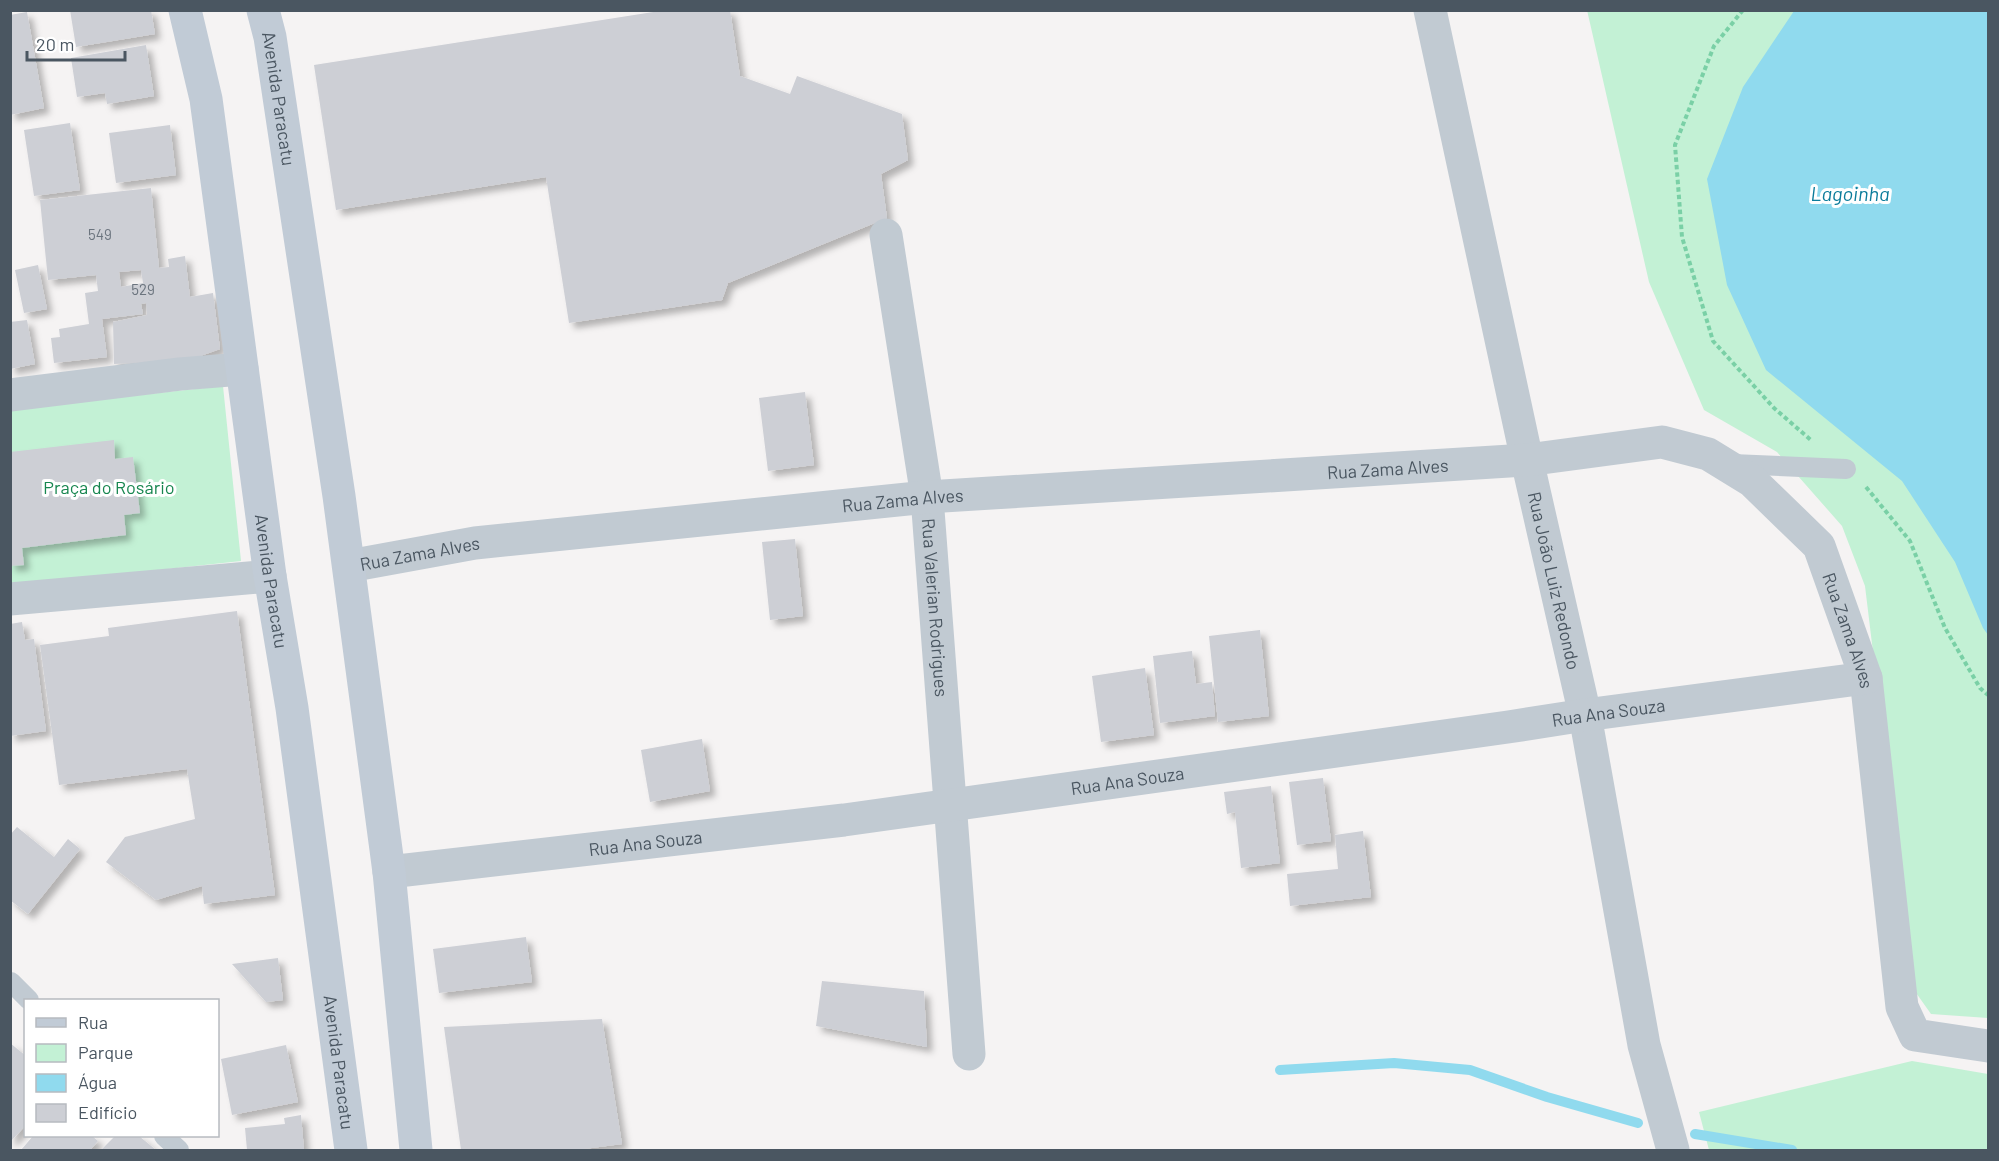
<svg xmlns="http://www.w3.org/2000/svg" width="1999" height="1161" font-family="Barlow,sans-serif">
<style>
.green{fill:#c3f1d5}
.water{fill:#90daee}
.lines{fill:none;stroke-linecap:round;stroke-linejoin:round}
.stream{stroke:#90daee;stroke-width:10}
.building{fill:#cdcfd5;fill-rule:evenodd;filter:url(#shadow)}
.path{stroke:#7ad0a6;stroke-width:4;stroke-dasharray:4.5 3;stroke-linecap:butt}
.lane{stroke:#c1cad2;stroke-width:20}
.street{stroke:#c1cad2;stroke-width:33}
.secondary{stroke:#c1cbd6;stroke-width:33}
.labels{text-anchor:middle;dominant-baseline:central;stroke-width:6;stroke-linejoin:round;paint-order:stroke}
.number-label{font-size:15px;fill:#6b747e}
.street-label{font-size:18px;fill:#4a5661;stroke:#fff}
.park-label{font-size:18px;fill:#17864f;stroke:#fff}
.water-label{font-size:20px;font-style:italic;fill:#0c7c9b;stroke:#fff}
</style>
<defs>
<filter id="shadow"><feDropShadow dx="5.5" dy="5.5" stdDeviation="3" flood-color="#0004"/></filter>
</defs>
<rect width="100%" height="100%" fill="#f5f3f3"/>
<path class="green" d="M 1587,10 L 1988,11 L 1988,1018 L 1931,1014 L 1914,990 L 1865,586 L 1842,526 L 1777,452 L 1704,410 L 1649,282 Z
M 223,386 L 241,561 L 11,586 L 10,409 Z
M 1912,1061 L 1988,1074 L 1988,1150 L 1709,1150 L 1699,1112 Z"/>
<path class="water" d="M 1794,11 L 1988,11 L 1988,635 L 1983,628 L 1955,562 L 1902,481 L 1766,370 L 1727,285 L 1707,179 L 1743,87 Z"/>
<g class="lines">
<path class="stream" d="M 1280,1070 L 1394,1063 L 1470,1070 L 1547,1097 L 1638,1123
M 1695,1134 L 1792,1150"/>
</g>
<path class="building" d="M 70,10 L 151,10 L 155,34 L 76,47 Z
M 666,10 L 730,10 L 740,76 L 790,94 L 797,76 L 902,114 L 908,160 L 881,174 L 887,218 L 728,283 L 722,300 L 569,323 L 546,177 L 336,210 L 314,65 Z
M 27,12 L 44,108 L 10,115 L 10,15 Z
M 146,45 L 154,96 L 107,104 L 105,93 L 77,97 L 71,58 Z
M 70,123 L 80,190 L 34,196 L 24,130 Z
M 170,125 L 176,175 L 116,183 L 109,133 Z
M 151,188 L 159,268 L 169,267 L 168,259 L 185,256 L 190,297 L 213,293 L 220,349 L 189,360 L 114,364 L 113,322 L 147,315 L 146,303 L 141,304 L 143,314 L 102,319 L 107,357 L 54,363 L 51,338 L 60,337 L 59,329 L 89,324 L 85,293 L 98,291 L 96,275 L 48,280 L 40,200 ZM 141,270 L 143,283 L 121,287 L 119,272 Z
M 38,265 L 47,309 L 24,313 L 15,270 Z
M 27,320 L 35,364 L 10,369 L 10,322 Z
M 805,392 L 814,465 L 768,471 L 759,398 Z
M 114,440 L 115,459 L 133,457 L 140,513 L 124,515 L 126,535 L 22,548 L 24,565 L 10,566 L 10,452 Z
M 795,539 L 803,616 L 770,620 L 762,542 Z
M 237,611 L 275,895 L 204,904 L 202,886 L 156,900 L 106,862 L 125,837 L 195,819 L 187,769 L 59,785 L 40,645 L 109,636 L 108,628 Z
M 22,622 L 25,640 L 34,639 L 46,731 L 10,736 L 10,624 Z
M 1260,630 L 1269,716 L 1218,722 L 1209,636 Z
M 1192,651 L 1196,684 L 1212,682 L 1215,716 L 1160,723 L 1153,656 Z
M 1145,668 L 1154,735 L 1101,742 L 1092,676 Z
M 702,739 L 710,791 L 650,802 L 641,750 Z
M 1323,778 L 1331,841 L 1297,845 L 1289,782 Z
M 1271,786 L 1280,863 L 1241,868 L 1235,812 L 1227,814 L 1224,792 Z
M 17,827 L 54,857 L 68,839 L 80,849 L 28,914 L 10,900 L 10,835 Z
M 1363,831 L 1371,897 L 1290,906 L 1287,874 L 1338,869 L 1335,835 Z
M 526,937 L 532,982 L 439,993 L 433,949 Z
M 278,958 L 283,1000 L 266,1002 L 232,964 Z
M 822,981 L 924,991 L 927,1047 L 816,1026 Z
M 602,1019 L 622,1144 L 576,1150 L 461,1150 L 444,1027 Z
M 10,1043 L 26,1056 L 26,1125 L 10,1142 Z
M 286,1045 L 298,1102 L 232,1115 L 221,1059 Z
M 301,1115 L 304,1150 L 247,1150 L 245,1128 L 285,1124 L 284,1118 Z
M 33,1136 L 92,1136 L 98,1141 L 90,1150 L 21,1150 Z
M 115,1136 L 139,1136 L 156,1150 L 101,1150 Z"/>
<g class="lines">
<path class="path" d="M 1743,10 L 1714,46 L 1675,145 L 1682,237 L 1713,341 L 1774,408 L 1812,441
M 1866,487 L 1910,541 L 1945,628 L 1980,688 L 1988,695"/>
<path class="lane" d="M 1732,464 L 1846,469
M 11,982 L 29,1000
M 164,1136 L 179,1150"/>
<g class="street">
<path id="s1" d="M 1430,10 L 1527,460 L 1585,715 L 1644,1045 L 1673,1150"/>
<path id="s2" d="M 886,235 L 927,497 L 969,1054"/>
<path d="M 10,395 L 180,374 L 242,369"/>
<path id="s3" d="M 349,566 L 475,543 L 927,497 L 1527,460 L 1662,442 L 1708,454 L 1752,481 L 1819,546 L 1866,678 L 1902,1007 L 1915,1035 L 1988,1046"/>
<path d="M 10,599 L 270,576"/>
<path id="s4" d="M 389,872 L 844,820 L 1508,727 L 1585,715 L 1866,678"/>
</g>
<g class="secondary">
<path id="s5" d="M 185,10 L 206,99 L 270,576 L 292,708 L 351,1150"/>
<path id="s6" d="M 263,10 L 270,37 L 339,496 L 389,872 L 416,1150"/>
</g>
</g>
<g class="labels">
<g class="number-label">
<text x="100" y="234">549</text>
<text x="143" y="289">529</text>
</g>
<g class="street-label">
<text stroke="none"><textPath href="#s6" startOffset="90">Avenida Paracatu</textPath></text>
<text stroke="none"><textPath href="#s3" startOffset="1044">Rua Zama Alves</textPath></text>
<text stroke="none"><textPath href="#s3" startOffset="558">Rua Zama Alves</textPath></text>
<text stroke="none"><textPath href="#s3" startOffset="72">Rua Zama Alves</textPath></text>
<text stroke="none"><textPath href="#s5" startOffset="578">Avenida Paracatu</textPath></text>
<text stroke="none"><textPath href="#s1" startOffset="584">Rua João Luiz Redondo</textPath></text>
<text stroke="none"><textPath href="#s2" startOffset="376">Rua Valerian Rodrigues</textPath></text>
<text stroke="none"><textPath href="#s3" startOffset="1602">Rua Zama Alves</textPath></text>
<text stroke="none"><textPath href="#s4" startOffset="1230">Rua Ana Souza</textPath></text>
<text stroke="none"><textPath href="#s4" startOffset="744">Rua Ana Souza</textPath></text>
<text stroke="none"><textPath href="#s4" startOffset="258">Rua Ana Souza</textPath></text>
<text stroke="none"><textPath href="#s5" startOffset="1064">Avenida Paracatu</textPath></text>
</g>
<g class="park-label">
<text x="109" y="487">Praça do Rosário</text>
</g>
<g class="water-label">
<text x="1850" y="193">Lagoinha</text>
</g>
</g>
<rect width="1999" height="1161" fill="none" stroke="#4a5661" stroke-width="24"/>
<rect x="24" y="999" width="195" height="138" fill="#ffffff" stroke="#b7bbc0" stroke-width="1.5"/>
<rect x="36" y="1018" width="30" height="9" fill="#c1cbd6" stroke="#b7bbc0" stroke-width="1.5"/>
<text x="78" y="1029" font-size="18" fill="#4a5661">Rua</text>
<rect x="36" y="1044" width="30" height="18" fill="#c3f1d5" stroke="#b7bbc0" stroke-width="1.5"/>
<text x="78" y="1059" font-size="18" fill="#4a5661">Parque</text>
<rect x="36" y="1074" width="30" height="18" fill="#90daee" stroke="#b7bbc0" stroke-width="1.5"/>
<text x="78" y="1089" font-size="18" fill="#4a5661">Água</text>
<rect x="36" y="1104" width="30" height="18" fill="#cdcfd5" stroke="#b7bbc0" stroke-width="1.5"/>
<text x="78" y="1119" font-size="18" fill="#4a5661">Edifício</text>
<path d="M27 51v9h98v-9" fill="none" stroke="#4a5661" stroke-width="3"/>
<text x="36" y="51" font-size="18" fill="#4a5661" stroke="#ffffff" stroke-width="4.5" paint-order="stroke">20 m</text>
</svg>
